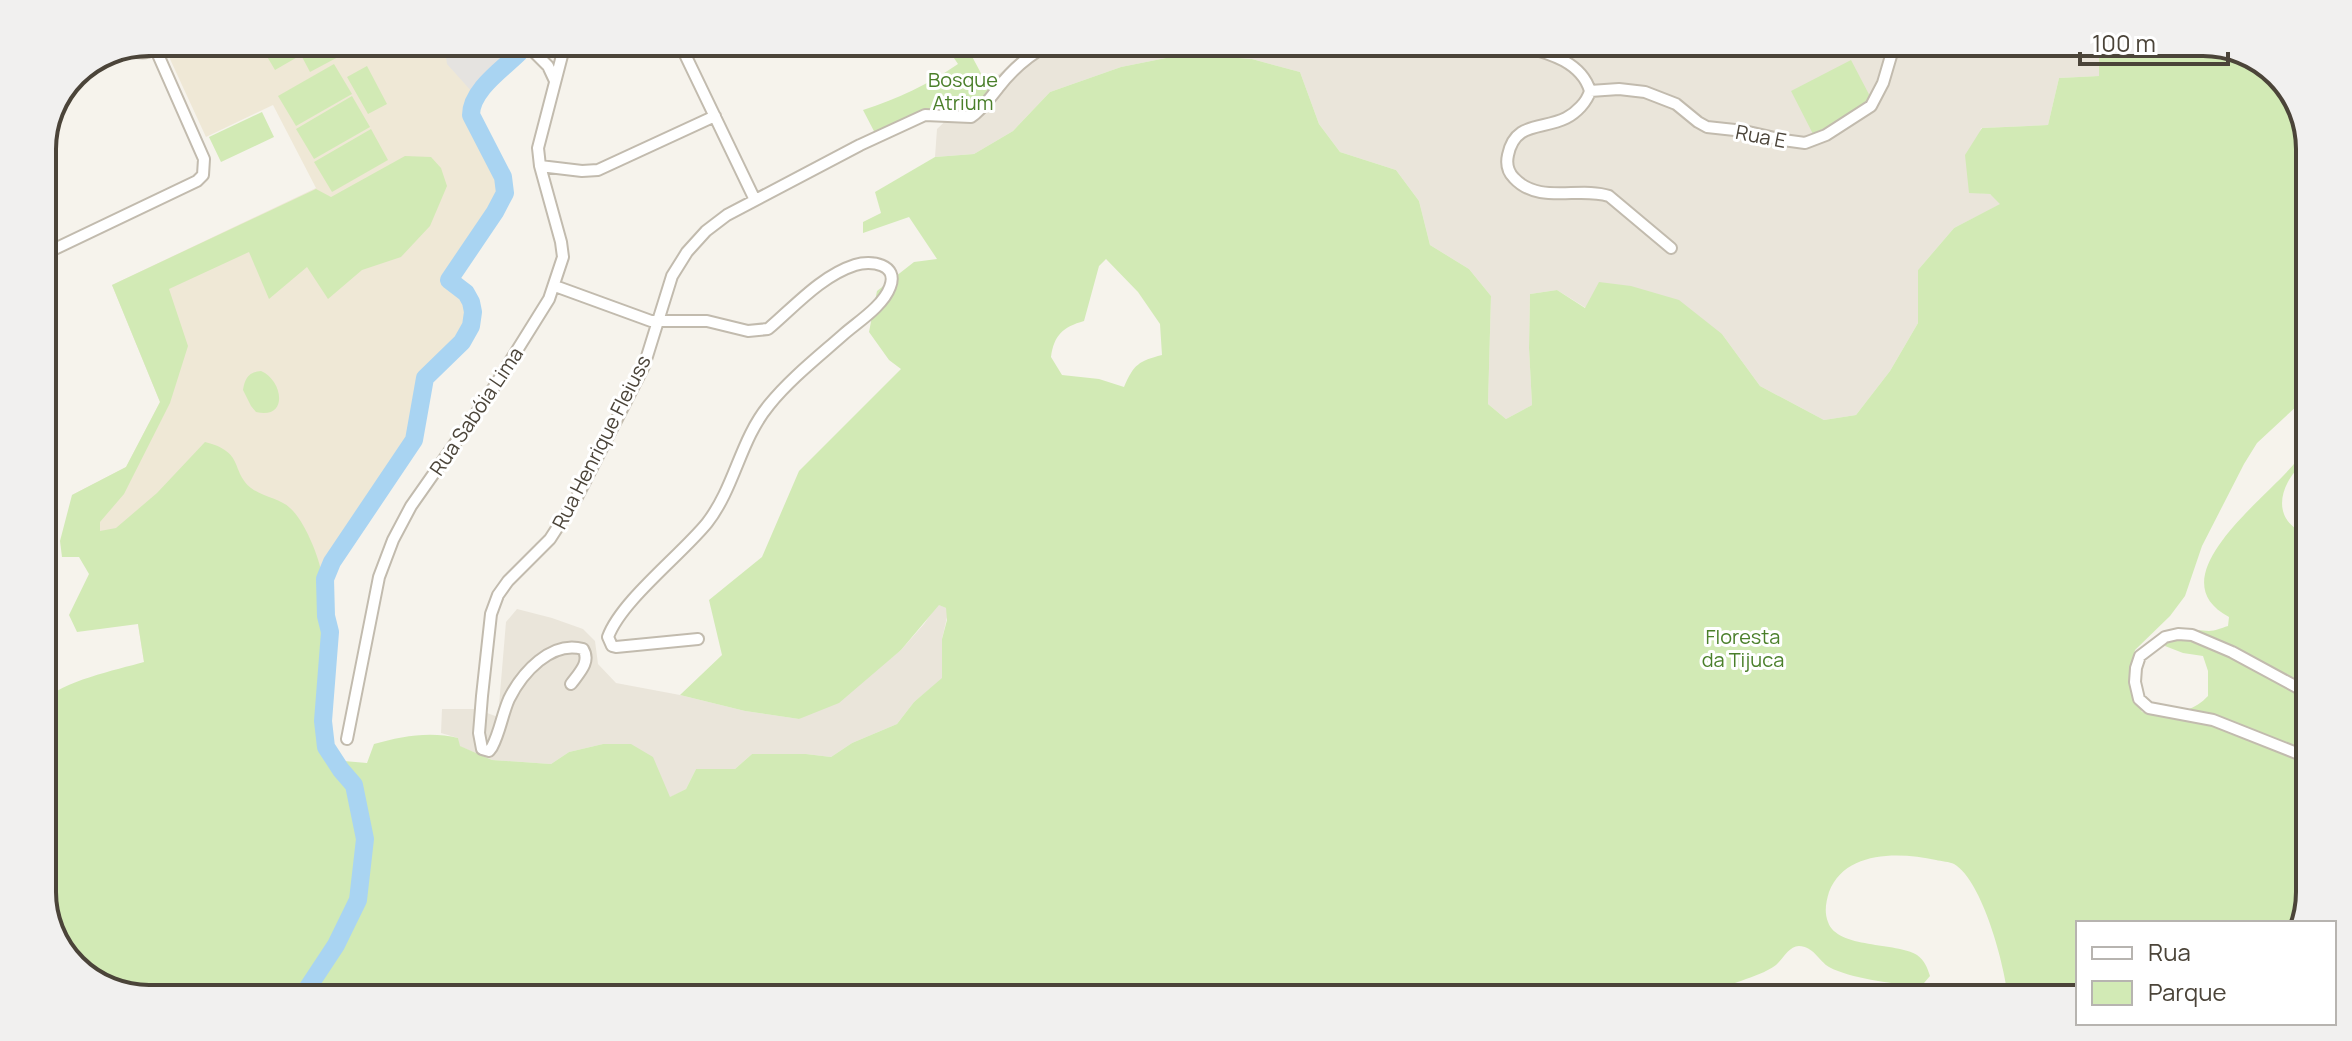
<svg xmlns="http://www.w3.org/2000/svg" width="2352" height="1041" font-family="Manrope,sans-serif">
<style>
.residential{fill:#eae5da}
.education{fill:#efe8d6}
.green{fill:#d2eab5;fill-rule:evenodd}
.parking{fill:#e5e3e0}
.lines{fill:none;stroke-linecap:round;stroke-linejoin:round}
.river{stroke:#a9d4f2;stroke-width:18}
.street-casing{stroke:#c2bbae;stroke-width:14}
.street{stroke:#fff;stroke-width:10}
.labels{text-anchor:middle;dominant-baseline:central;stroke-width:6;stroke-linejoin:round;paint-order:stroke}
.park-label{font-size:20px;fill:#4a7f2a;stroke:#fff}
.street-label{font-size:20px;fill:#4b4439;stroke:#fff}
.rim{fill:none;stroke:#4b4439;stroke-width:4}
</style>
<rect width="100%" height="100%" fill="#f6f3ec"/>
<path class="residential" d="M 1037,45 L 2099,49 L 2099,76 L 2059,78 L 2048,125 L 1981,128 L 1969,192 L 1990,194 L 2001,204 L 1954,228 L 1918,270 L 1918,323 L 1890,371 L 1856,415 L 1824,420 L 1760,386 L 1722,334 L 1586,308 L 1557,290 L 1530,294 L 1529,348 L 1532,405 L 1506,419 L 1488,404 L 1491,296 L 1469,269 L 1430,245 L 1419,201 L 1396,170 L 1340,152 L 1319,124 L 1300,72 L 1252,59 L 1186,54 L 1121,67 L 1050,92 L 1013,131 L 974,154 L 935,157 L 937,129 L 979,89 Z
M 938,604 L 946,608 L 948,613 L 942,639 L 943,678 L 914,702 L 897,724 L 852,743 L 831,757 L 806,754 L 752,754 L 735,769 L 696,769 L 686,789 L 669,798 L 662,781 L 603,744 L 569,752 L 551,764 L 492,760 L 459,746 L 458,738 L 441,733 L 442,709 L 476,709 L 498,717 L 506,622 L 517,609 L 552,618 L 583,629 L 595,641 L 598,664 L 616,683 L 680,695 L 745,711 L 799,719 L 871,674 L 901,650 L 924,624 Z"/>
<path class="education" d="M 235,42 L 508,43 L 516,51 L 473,93 L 467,111 L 497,168 L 502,182 L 501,193 L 499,202 L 445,281 L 469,302 L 467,325 L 458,340 L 422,375 L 414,431 L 410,441 L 322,574 L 324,619 L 328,637 L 144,662 L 138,624 L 72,495 L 126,467 L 160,402 L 112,285 L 316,188 L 273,105 L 206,137 L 170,59 L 170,54 L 173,47 L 176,49 L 178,44 L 213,50 Z"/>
<path class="green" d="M 259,43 L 318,43 L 320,45 L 333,43 L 340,56 L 310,72 L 301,55 L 275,70 Z
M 967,47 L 992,94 L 972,116 L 931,112 L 876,135 L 863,110 C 897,99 929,84 958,64 L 952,55 Z
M 2099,49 L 2244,50 L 2288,84 L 2310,141 L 2307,402 L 2299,404 L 2257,443 L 2244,464 L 2202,546 L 2185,596 L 2170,616 L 2135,650 L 2131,669 L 2131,683 L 2142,712 C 2167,716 2190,715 2208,696 L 2208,671 L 2203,656 L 2183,653 L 2165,646 C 2172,623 2190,630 2209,631 C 2215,631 2221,628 2228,626 L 2229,617 C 2153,577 2273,494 2297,460 L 2301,457 L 2304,459 C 2300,466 2293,473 2289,480 C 2276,503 2281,524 2306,534 L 2305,586 L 2294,618 L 2300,628 L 2305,626 L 2302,923 L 2078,923 L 2078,999 L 2008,998 C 2005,967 1983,881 1954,864 C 1950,862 1941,861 1936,860 C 1900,852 1845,850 1829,892 C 1826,902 1824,912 1828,922 C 1837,949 1897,942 1917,955 C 1925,961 1927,967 1930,976 L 1924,983 L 1915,987 C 1890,982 1851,979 1829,967 C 1819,961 1813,946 1799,946 C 1789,946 1783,959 1776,965 C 1755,980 1728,981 1708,997 L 108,991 L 64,957 L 42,900 L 42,702 C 62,681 116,670 144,662 L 138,624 L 77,632 L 69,615 L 89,574 L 79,557 L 62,557 L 60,541 L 72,495 L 126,467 L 160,402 L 112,285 L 316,189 L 331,197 L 405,156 L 431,157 L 441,168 L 447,186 L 430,226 L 401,257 L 362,270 L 328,299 L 307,267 L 269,299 L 249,252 L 169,289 L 188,346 L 170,403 L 124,494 L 100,522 L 100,531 L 116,528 L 157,493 L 205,442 C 245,452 230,470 251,488 C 263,497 281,499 290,508 C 304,520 319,556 322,575 C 326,595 317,626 333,641 L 324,681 L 323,701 L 332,760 L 367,763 L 374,744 C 401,736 431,731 458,738 L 460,746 L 492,760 L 551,764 L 569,752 L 603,744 L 631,744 L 653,757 L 670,797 L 686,789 L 696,769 L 735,769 L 752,754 L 806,754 L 831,757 L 852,743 L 897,724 L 914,702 L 942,678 L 942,639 L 947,620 L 946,608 L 939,605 L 901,650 L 839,703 L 799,719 L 745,711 L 680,695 L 722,655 L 709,600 L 762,557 L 799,471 L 901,369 L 889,360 L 869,332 L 877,291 L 914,262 L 937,259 L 909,217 L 863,233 L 863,222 L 881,213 L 875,192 L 935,157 L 974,154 L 1013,131 L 1050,92 L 1121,67 L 1186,54 L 1252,59 L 1300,72 L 1319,124 L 1340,152 L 1396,170 L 1419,201 L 1430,245 L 1469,269 L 1491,296 L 1488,404 L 1506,419 L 1532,405 L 1529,348 L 1530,294 L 1557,290 L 1585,308 L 1599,282 L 1631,286 L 1679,300 L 1722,334 L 1760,386 L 1824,420 L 1856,415 L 1890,371 L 1918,323 L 1918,270 L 1954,228 L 2000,204 L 1990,194 L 1969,193 L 1965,155 L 1982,128 L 2048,125 L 2059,78 L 2099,76 ZM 1106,259 L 1138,292 L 1160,324 L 1162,355 C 1139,361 1134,364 1124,387 L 1099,379 L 1062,375 L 1051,357 C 1054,335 1063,327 1084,321 L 1099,266 Z
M 1851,60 L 1873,102 L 1813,134 L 1791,91 Z
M 334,64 L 352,94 L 296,126 L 278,96 Z
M 367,66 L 387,104 L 368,114 L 347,77 Z
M 352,96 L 370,127 L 314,159 L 296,129 Z
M 262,112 L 274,137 L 221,162 L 209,137 Z
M 371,129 L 388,160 L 332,192 L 314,162 Z
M 261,371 C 283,380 289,420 256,412 L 251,406 L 243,390 C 245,378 249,372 261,371 Z"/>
<path class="parking" d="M 444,43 L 508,43 L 516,51 L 473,93 L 447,64 Z"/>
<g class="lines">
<path class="river" d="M 305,992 L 336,945 L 358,900 L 365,839 L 354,785 L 341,770 L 326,747 L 323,721 L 330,632 L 326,616 L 325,579 L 332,562 L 414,440 L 425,378 L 462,342 L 471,326 L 473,312 L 471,302 L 466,293 L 449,280 L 495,212 L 505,193 L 503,177 L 471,115 C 471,90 503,69 519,53"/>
<g class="street-casing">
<path id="street" d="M 525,43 L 548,66 L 555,81
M 680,44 L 755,200
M 952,45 L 955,50
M 1525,47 C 1550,53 1582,63 1590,91 C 1587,102 1576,113 1566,118 C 1542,130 1515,121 1508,155 C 1506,164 1508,172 1514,178 C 1539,205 1579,186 1609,196 L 1671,248
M 129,50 C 144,55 152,53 164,42
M 1590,91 L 1619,89 L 1645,92 L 1676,104 L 1698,122 L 1707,127 L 1744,131 L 1783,140 L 1805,143 L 1826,135 L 1871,106 L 1883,83 L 1893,49
M 540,166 L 582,171 L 598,170 L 715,116
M 42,255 L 197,181 L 203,175 L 204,159 L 156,50
M 555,286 L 651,321 L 707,321 L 748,331 L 768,329 C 795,306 821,276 855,265 C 871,260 899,264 890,287 C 883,306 859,321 844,334 C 818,357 790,379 769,405 C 740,440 735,487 707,523 C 681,555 621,601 608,637 L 612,646 L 616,647 L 698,639
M 42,539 C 52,551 53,560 42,572
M 571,684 C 579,673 591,662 583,649 C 551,640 522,673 509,699 C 502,715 500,732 492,747 L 489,751 L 482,749 L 479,733 L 482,696 L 491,614 L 498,595 L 508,581 L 550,539 L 577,497 L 644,366 L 672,276 L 687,252 L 706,231 L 727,215 L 860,145 L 925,115 L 971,117 C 982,110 989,99 998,88 C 1011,71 1029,55 1048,45
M 347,739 L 379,577 L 393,540 L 411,506 L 491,392 L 549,299 L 563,257 L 561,242 L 540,166 L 538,148 L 565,44
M 2304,756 L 2213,720 L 2149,708 L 2139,699 L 2135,682 L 2136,668 L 2140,656 L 2165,637 L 2178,634 L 2192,635 L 2232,652 L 2304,691"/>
</g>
<use href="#street" class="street"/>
</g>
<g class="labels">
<g class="park-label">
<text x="963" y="79">Bosque<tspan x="963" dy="23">Atrium</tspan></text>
<text x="1743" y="636">Floresta<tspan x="1743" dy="23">da Tijuca</tspan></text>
</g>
<g class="street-label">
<text transform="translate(1761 136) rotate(11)">Rua E</text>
<text transform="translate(476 411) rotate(-56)">Rua Sabóia Lima</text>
<text transform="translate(601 442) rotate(-63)">Rua Henrique Fleiuss</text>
</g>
</g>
<path d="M0 0H2352V1041H0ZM149 56H2203A93 93 0 0 1 2296 149V892A93 93 0 0 1 2203 985H149A93 93 0 0 1 56 892V149A93 93 0 0 1 149 56Z" fill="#f1f0ef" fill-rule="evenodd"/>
<path class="rim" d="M149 56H2203A93 93 0 0 1 2296 149V892A93 93 0 0 1 2203 985H149A93 93 0 0 1 56 892V149A93 93 0 0 1 149 56Z"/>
<rect x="2076" y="921" width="260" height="104" fill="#ffffff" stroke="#b7b4b0" stroke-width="2"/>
<rect x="2092" y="947" width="40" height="12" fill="#ffffff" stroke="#b7b4b0" stroke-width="2"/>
<text x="2148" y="961" font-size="24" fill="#4b4439">Rua</text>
<rect x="2092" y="981" width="40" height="24" fill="#d2eab5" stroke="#b7b4b0" stroke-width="2"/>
<text x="2148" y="1001" font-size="24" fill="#4b4439">Parque</text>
<path d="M2080 52v12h148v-12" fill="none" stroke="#4b4439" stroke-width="4"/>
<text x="2092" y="52" font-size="24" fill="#4b4439" stroke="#ffffff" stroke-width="6" paint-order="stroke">100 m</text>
</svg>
